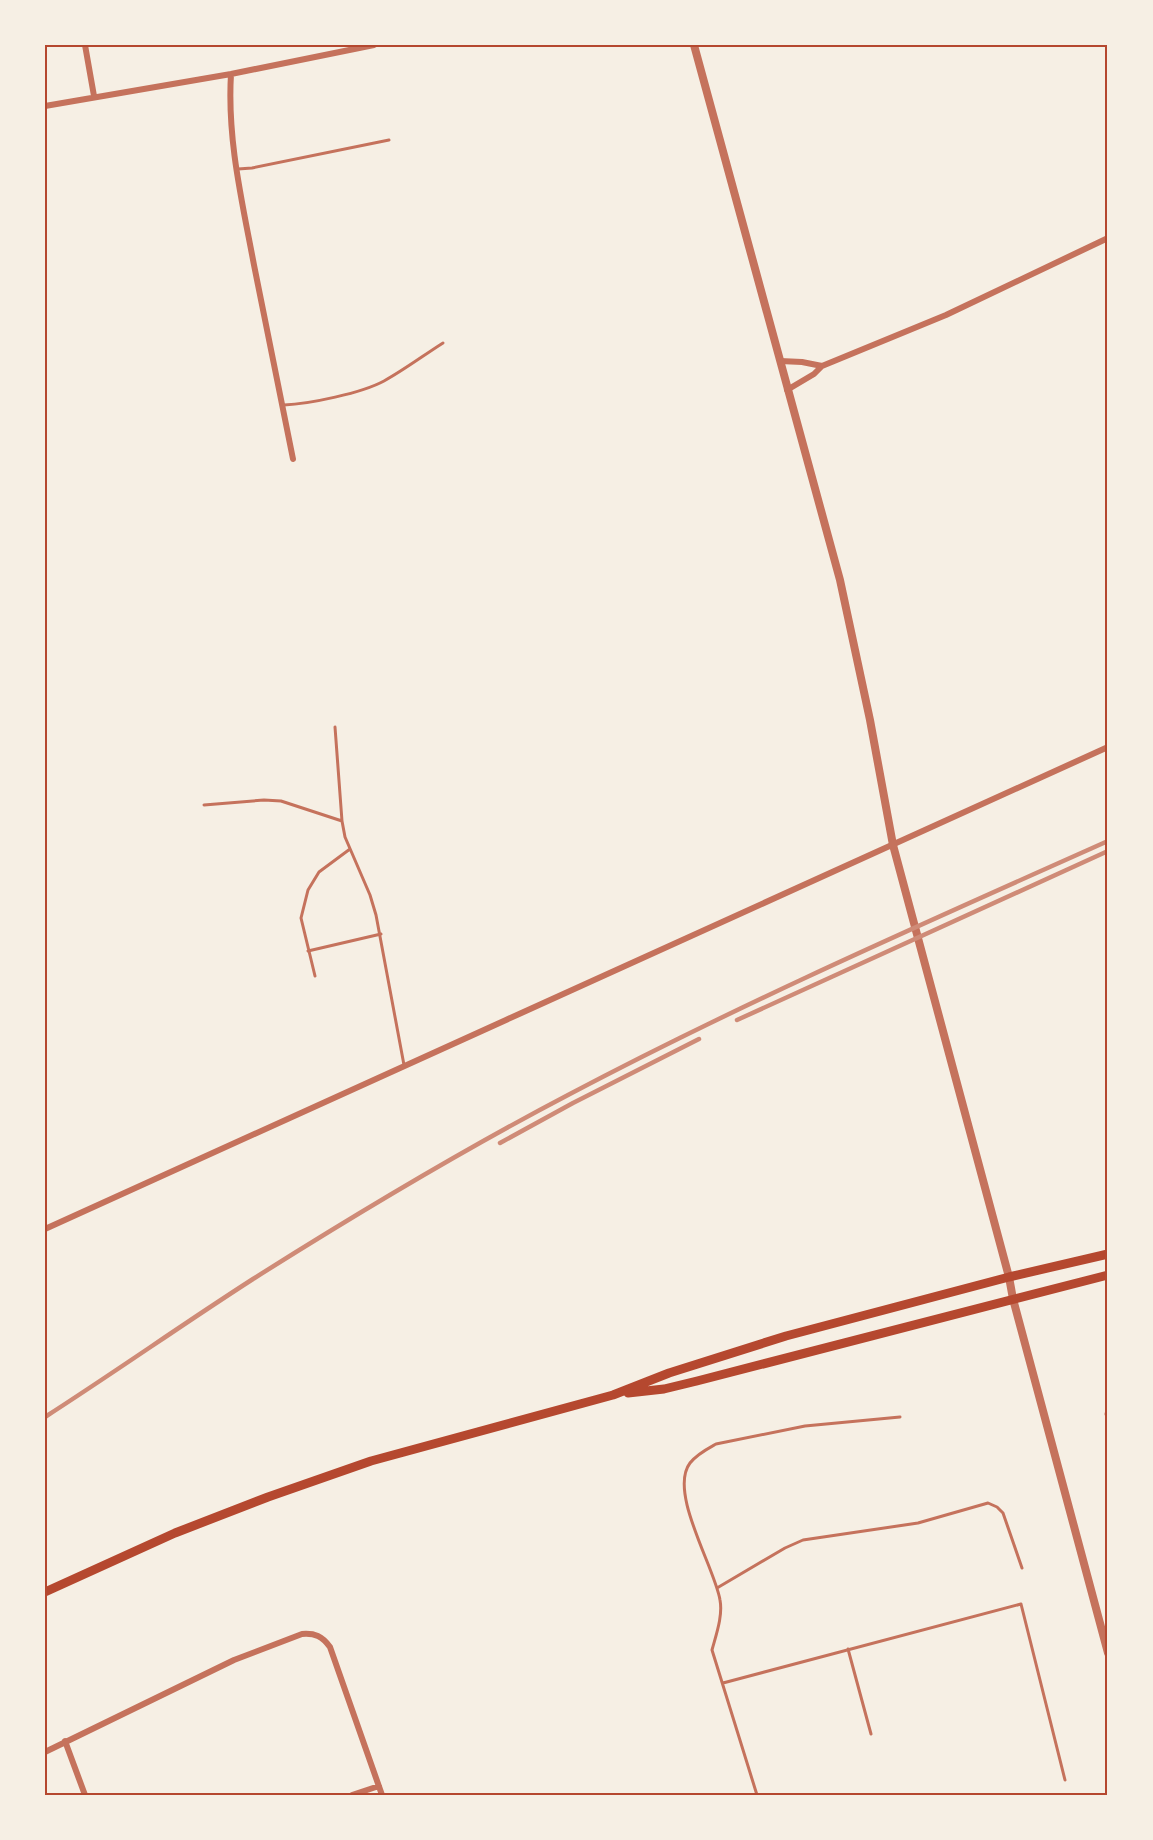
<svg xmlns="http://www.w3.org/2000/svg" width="1153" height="1840" font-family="Signika,sans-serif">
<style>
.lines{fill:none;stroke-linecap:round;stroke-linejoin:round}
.service{stroke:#c5725c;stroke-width:3}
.minor{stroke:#c5725c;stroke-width:6}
.tertiary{stroke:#c5725c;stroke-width:8}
.secondary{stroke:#b5482f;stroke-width:9}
.rail{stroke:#cf8b77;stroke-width:4.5}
.neatline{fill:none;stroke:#b5482f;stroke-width:2}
</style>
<rect width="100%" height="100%" fill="#f6efe4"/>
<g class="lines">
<path class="service" d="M 238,169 L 252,168 L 389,140
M 284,405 C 309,404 362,393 384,381 C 404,370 424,355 443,343
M 335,727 L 342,821 L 345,837 L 370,895 L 376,915 L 404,1065
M 204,805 L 264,800 L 281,801 L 342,821
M 308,951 L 381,934
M 315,976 L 301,918 L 308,890 L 319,872 L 350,849
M 1108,1406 L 1106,1414 L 1108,1420
M 717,1588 L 785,1548 L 803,1540 L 918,1523 L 988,1503 L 997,1507 L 1003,1513 L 1022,1568
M 848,1649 L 871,1734
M 723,1683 L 1021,1604 L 1065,1780
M 757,1795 L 712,1650 C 716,1635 723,1616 720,1600 C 715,1568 668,1492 690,1463 C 697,1454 707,1449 716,1444 L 805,1426 L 900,1417"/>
<path class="minor" d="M 85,45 L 94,96
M 231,74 C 227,139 242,201 254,265 C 267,330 280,394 293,459
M 45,106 L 231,74 L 374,45
M 780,361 L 802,362 L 822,366
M 787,390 L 814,374 L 822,366 L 946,315 L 1108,238
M 45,1229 L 1108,747
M 65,1741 L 85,1795
M 45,1752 L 234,1660 L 302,1634 C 315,1633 322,1636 330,1647 L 382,1795
M 352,1795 L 379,1786"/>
<path class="tertiary" d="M 694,45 L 840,580 L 870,720 L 893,845 L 1009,1277 L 1013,1299 L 1108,1653"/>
<path class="secondary" d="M 628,1393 L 664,1389 L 697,1381 L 1108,1275
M 45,1592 L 175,1533 L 268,1497 L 371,1461 L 613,1395 L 669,1373 L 786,1336 L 1009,1277 L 1108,1254"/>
<path class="rail" d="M 737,1020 L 1108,851
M 500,1143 L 573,1103 L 699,1039
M 45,1417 C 115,1372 183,1324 253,1279 C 356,1214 461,1151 568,1095 C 744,1002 927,922 1108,841"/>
</g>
<rect width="1153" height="1840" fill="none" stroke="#f6efe4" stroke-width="93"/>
<rect x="46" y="46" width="1060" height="1748" class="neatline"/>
</svg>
